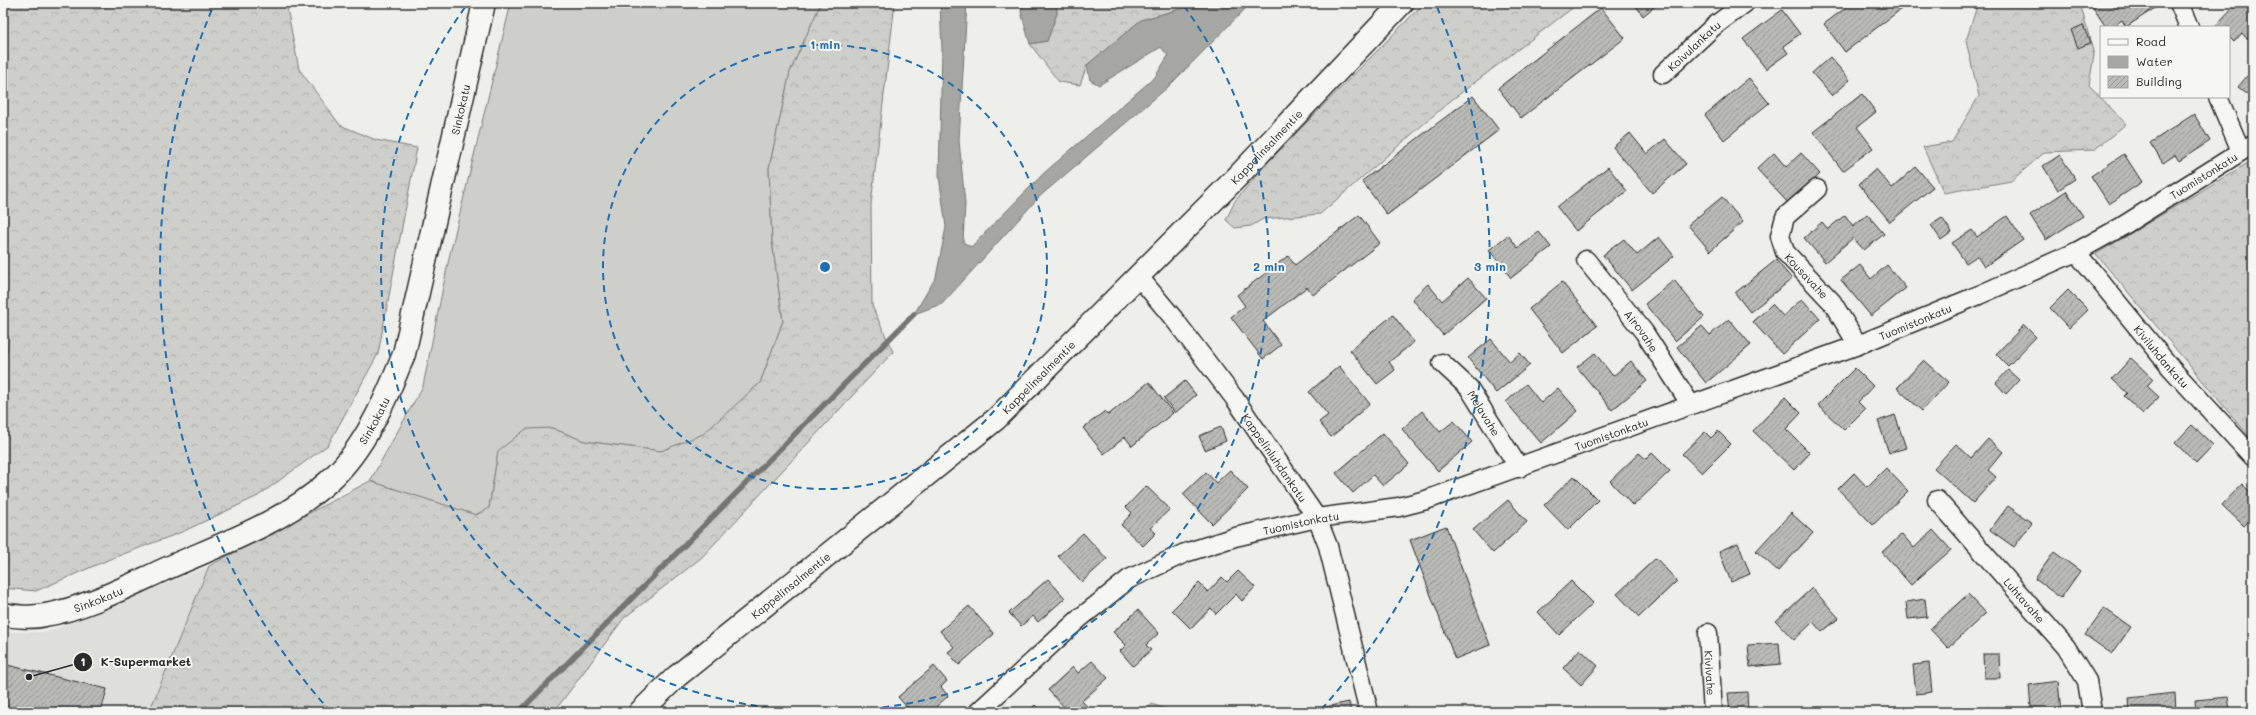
<svg xmlns="http://www.w3.org/2000/svg" width="2256" height="715" font-family="Mali,sans-serif">
<style>
.built{fill:#dededb}
.grass{fill:#cececa;stroke:#7c7c7a}
.forest{fill:url(#forest-crowns);stroke:#7c7c7a}
.water{fill:#a6a6a3;stroke:#757573}
.lines{fill:none;stroke-linecap:round;stroke-linejoin:round}
.stream{stroke:#757573;stroke-width:5.5}
.building{fill:url(#building-hatch);stroke:#2b2b2b}
.minor-casing{stroke:#2b2b2b;stroke-width:21}
.tertiary-casing{stroke:#2b2b2b;stroke-width:25}
.secondary-casing{stroke:#2b2b2b;stroke-width:25}
.minor{stroke:#f6f6f2;stroke-width:18}
.tertiary{stroke:#f6f6f2;stroke-width:22}
.secondary{stroke:#f6f6f2;stroke-width:22}
.ring{fill:none;stroke:#1f6fb2;stroke-width:2;stroke-dasharray:7 5}
.labels{text-anchor:middle;dominant-baseline:central;stroke-width:4;stroke-linejoin:round;paint-order:stroke}
.street-label{font-size:11px;fill:#2b2b2b;stroke:#f6f6f2}
.centre{fill:#1f6fb2;stroke:#f6f6f2;stroke-width:2}
.ring-label{font-size:12px;text-anchor:middle;font-weight:bold;fill:#1f6fb2;stroke:#f6f6f2;stroke-width:4;stroke-linejoin:round;paint-order:stroke}
.leader{fill:none;stroke:#2b2b2b;stroke-width:1.5}
.callout-dot{fill:#2b2b2b;stroke:#f6f6f2;stroke-width:1.5}
.mark-label{font-size:12px;text-anchor:middle;font-weight:bold;fill:#fff}
.callout-label{font-size:12px;text-anchor:middle;font-weight:bold;fill:#2b2b2b;stroke:#f6f6f2;stroke-width:4;stroke-linejoin:round;paint-order:stroke}
</style>
<defs>
<pattern id="forest-crowns" width="20" height="18" patternUnits="userSpaceOnUse"><rect width="20" height="18" fill="#cececa"/><path d="M2 6a3 3 0 1 1 6 0M12 15a3 3 0 1 1 6 0" fill="none" stroke="#b1b1ae"/></pattern>
<pattern id="building-hatch" width="6" height="6" patternUnits="userSpaceOnUse"><rect width="6" height="6" fill="#babab7"/><path d="M-1 1l2-2M0 6l6-6M5 7l2-2" fill="none" stroke="#979795"/></pattern>
</defs>
<rect width="100%" height="100%" fill="#eeeeea"/>
<filter id="ink" filterUnits="userSpaceOnUse"><feTurbulence type="fractalNoise" baseFrequency=".025" numOctaves="2"/><feDisplacementMap in="SourceGraphic" scale="8" xChannelSelector="R" yChannelSelector="G"/><feConvolveMatrix kernelMatrix="1 2 1 2 8 2 1 2 1" color-interpolation-filters="sRGB"/></filter>
<g filter="url(#ink)">
<path class="built" d="M 90,3 L 122,3 L 95,10 Z
M 3,334 L 10,336 L 3,382 Z
M 209,566 L 149,712 L 3,712 L 3,632 L 47,632 Z"/>
<path class="grass" d="M 511,3 L 821,3 L 790,72 L 769,168 L 772,241 L 783,321 L 760,383 L 703,435 L 661,451 L 584,441 L 552,428 L 498,451 L 489,508 L 475,515 L 370,481 L 423,386 L 449,258 Z"/>
<path class="forest" d="M 3,3 L 90,3 L 95,10 L 122,3 L 286,3 L 299,69 L 340,125 L 376,140 L 417,148 L 378,354 L 328,445 L 258,496 L 182,532 L 110,559 L 36,591 L 3,588 L 3,382 L 9,336 L 3,334 Z
M 821,3 L 895,3 L 871,204 L 872,306 L 893,352 L 701,558 L 624,618 L 554,712 L 149,712 L 209,566 L 370,481 L 476,515 L 489,508 L 498,451 L 526,429 L 552,428 L 584,441 L 661,451 L 703,434 L 760,383 L 783,321 L 772,241 L 769,168 L 790,72 Z
M 1056,3 L 1202,3 L 1141,20 L 1087,65 L 1080,85 L 1059,82 L 1030,44 L 1047,41 L 1057,13 Z
M 1424,3 L 1579,3 L 1449,102 L 1320,214 L 1263,219 L 1251,226 L 1235,228 L 1226,220 L 1235,201 L 1267,163 Z
M 1978,3 L 2080,3 L 2094,55 L 2089,85 L 2126,124 L 2094,150 L 2045,152 L 2011,181 L 1944,193 L 1923,147 L 1952,142 L 1979,96 L 1966,41 Z
M 2253,160 L 2253,441 L 2096,254 Z
M 1152,704 L 1172,712 L 1145,712 Z"/>
<path class="water" d="M 940,3 L 967,3 L 959,140 L 965,204 L 963,242 L 971,247 L 1044,173 L 1155,77 L 1168,56 L 1161,47 L 1099,85 L 1090,80 L 1087,65 L 1141,20 L 1202,3 L 1251,3 L 1168,87 L 1039,197 L 942,304 L 914,314 L 936,277 L 946,227 L 939,176 L 942,51 Z
M 1022,3 L 1056,3 L 1057,13 L 1047,41 L 1030,44 L 1021,12 Z"/>
<g class="lines">
<path class="stream" d="M 519,712 L 914,314"/>
</g>
<path class="building" d="M 1634,3 L 1659,3 L 1643,16 Z
M 1852,3 L 1909,3 L 1845,52 L 1824,24 Z
M 2090,3 L 2151,3 L 2155,8 L 2126,27 L 2122,20 L 2112,27 L 2106,27 Z
M 2237,3 L 2248,3 L 2250,6 L 2253,3 L 2253,32 L 2247,39 L 2242,33 L 2234,42 L 2229,37 L 2229,27 L 2218,27 L 2216,25 Z
M 1601,8 L 1625,38 L 1521,118 L 1498,88 Z
M 1782,10 L 1800,34 L 1783,46 L 1788,53 L 1766,69 L 1743,39 Z
M 2083,25 L 2090,43 L 2078,48 L 2071,30 Z
M 1830,57 L 1850,80 L 1832,96 L 1812,73 Z
M 2253,69 L 2253,99 L 2238,87 Z
M 1749,78 L 1769,103 L 1724,140 L 1705,115 Z
M 1862,94 L 1876,112 L 1857,127 L 1873,148 L 1843,171 L 1813,132 Z
M 1473,96 L 1499,130 L 1387,215 L 1362,181 Z
M 2194,114 L 2210,141 L 2179,161 L 2175,155 L 2163,163 L 2150,143 Z
M 1630,133 L 1647,154 L 1665,139 L 1686,164 L 1652,193 L 1613,147 Z
M 1774,153 L 1786,167 L 1801,153 L 1820,174 L 1788,203 L 1757,169 Z
M 2124,154 L 2142,182 L 2109,204 L 2091,176 Z
M 2060,155 L 2075,179 L 2058,190 L 2043,166 Z
M 1608,167 L 1627,191 L 1576,231 L 1557,207 Z
M 1916,167 L 1933,187 L 1890,222 L 1859,184 L 1876,169 L 1892,188 Z
M 2066,191 L 2083,216 L 2046,240 L 2030,215 Z
M 1722,197 L 1743,222 L 1710,251 L 1688,225 Z
M 1867,214 L 1884,234 L 1864,250 L 1853,238 L 1825,262 L 1804,238 L 1822,222 L 1828,229 L 1845,215 L 1853,226 Z
M 1359,215 L 1380,243 L 1313,295 L 1307,287 L 1263,321 L 1281,345 L 1263,359 L 1231,317 L 1245,306 L 1237,295 L 1288,256 L 1295,265 Z
M 2007,216 L 2023,240 L 1984,267 L 1977,256 L 1966,263 L 1952,243 L 1972,230 L 1977,237 Z
M 1942,218 L 1952,232 L 1941,240 L 1931,225 Z
M 1539,232 L 1551,247 L 1511,278 L 1489,250 L 1508,235 L 1518,248 Z
M 1659,237 L 1674,256 L 1632,290 L 1603,255 L 1624,239 L 1637,255 Z
M 1776,260 L 1792,279 L 1750,312 L 1735,293 Z
M 1860,265 L 1871,279 L 1887,265 L 1906,288 L 1871,316 L 1841,280 Z
M 1468,278 L 1486,298 L 1443,335 L 1412,299 L 1428,284 L 1442,301 Z
M 1674,280 L 1704,317 L 1675,341 L 1645,304 Z
M 1562,282 L 1597,326 L 1563,353 L 1529,309 Z
M 2068,290 L 2088,310 L 2069,328 L 2050,308 Z
M 1802,299 L 1820,319 L 1782,354 L 1753,322 L 1772,304 L 1783,316 Z
M 1393,315 L 1414,342 L 1389,362 L 1395,370 L 1377,384 L 1350,350 Z
M 1729,319 L 1751,345 L 1706,383 L 1677,347 L 1702,326 L 1710,335 Z
M 2024,325 L 2036,337 L 2008,366 L 1996,354 Z
M 1491,339 L 1510,362 L 1520,353 L 1530,365 L 1496,393 L 1468,358 Z
M 1595,353 L 1613,376 L 1631,361 L 1647,381 L 1612,410 L 1577,367 Z
M 2131,358 L 2153,379 L 2147,386 L 2159,397 L 2143,414 L 2124,396 L 2127,393 L 2112,379 Z
M 1924,360 L 1949,382 L 1922,411 L 1897,388 Z
M 1339,366 L 1370,404 L 1331,437 L 1319,422 L 1328,415 L 1309,392 Z
M 1855,368 L 1873,386 L 1858,402 L 1865,409 L 1844,430 L 1818,405 Z
M 2008,370 L 2019,380 L 2006,394 L 1996,383 Z
M 1185,381 L 1196,395 L 1175,413 L 1164,398 Z
M 1149,382 L 1173,413 L 1132,446 L 1125,437 L 1104,454 L 1083,428 L 1105,411 L 1108,415 Z
M 1526,384 L 1541,403 L 1558,388 L 1578,411 L 1541,443 L 1506,402 Z
M 1785,397 L 1801,413 L 1786,429 L 1810,453 L 1794,470 L 1753,431 Z
M 1422,411 L 1440,432 L 1454,421 L 1472,442 L 1438,471 L 1402,429 Z
M 1895,415 L 1906,448 L 1889,453 L 1878,421 Z
M 2192,425 L 2213,445 L 2196,463 L 2175,443 Z
M 1221,427 L 1226,441 L 1205,450 L 1199,436 Z
M 1718,431 L 1731,444 L 1702,473 L 1682,454 L 1705,432 L 1711,438 Z
M 1383,433 L 1409,464 L 1383,486 L 1373,475 L 1353,493 L 1336,473 Z
M 1988,439 L 2003,452 L 1988,470 L 1996,477 L 1973,503 L 1934,468 L 1956,444 L 1971,458 Z
M 1639,453 L 1646,459 L 1652,453 L 1670,471 L 1633,506 L 1610,481 Z
M 1886,468 L 1908,491 L 1873,525 L 1838,489 L 1854,473 L 1867,487 Z
M 1230,470 L 1248,489 L 1212,524 L 1183,494 L 1206,472 L 1216,483 Z
M 1574,476 L 1598,500 L 1568,530 L 1544,505 Z
M 2242,484 L 2253,495 L 2253,517 L 2244,526 L 2222,505 Z
M 1146,486 L 1170,509 L 1150,528 L 1156,533 L 1143,546 L 1121,525 L 1132,513 L 1126,507 Z
M 1508,500 L 1527,522 L 1493,553 L 1473,530 Z
M 2008,506 L 2032,523 L 2014,547 L 1990,530 Z
M 1791,513 L 1813,533 L 1778,571 L 1756,551 Z
M 1446,526 L 1490,645 L 1455,659 L 1410,540 Z
M 1933,530 L 1951,550 L 1911,585 L 1882,552 L 1902,534 L 1914,548 Z
M 1083,533 L 1107,559 L 1082,582 L 1058,556 Z
M 1738,543 L 1750,574 L 1731,582 L 1719,551 Z
M 2054,552 L 2080,571 L 2061,598 L 2035,579 Z
M 1656,558 L 1677,581 L 1639,617 L 1617,594 Z
M 1238,571 L 1255,587 L 1242,601 L 1236,594 L 1216,614 L 1211,608 L 1191,629 L 1172,610 L 1199,583 L 1208,592 L 1222,577 L 1227,582 Z
M 1048,579 L 1065,598 L 1038,622 L 1033,616 L 1021,626 L 1009,613 Z
M 1571,581 L 1593,603 L 1559,635 L 1538,612 Z
M 1812,588 L 1839,618 L 1822,632 L 1813,622 L 1794,640 L 1776,621 Z
M 1968,594 L 1986,613 L 1948,648 L 1930,629 Z
M 1925,599 L 1927,617 L 1908,619 L 1906,602 Z
M 969,606 L 994,634 L 959,665 L 948,652 L 954,647 L 940,631 Z
M 2104,608 L 2131,627 L 2112,654 L 2085,635 Z
M 1138,610 L 1159,633 L 1146,645 L 1151,650 L 1133,666 L 1120,651 L 1126,645 L 1113,632 Z
M 1779,643 L 1781,664 L 1750,667 L 1748,645 Z
M 1580,649 L 1598,666 L 1581,685 L 1563,668 Z
M 1983,654 L 1999,654 L 2000,678 L 1984,678 Z
M 1092,661 L 1108,678 L 1082,701 L 1092,712 L 1069,712 L 1048,690 L 1073,667 L 1078,673 Z
M 1929,663 L 1932,692 L 1916,694 L 1913,665 Z
M 3,664 L 107,689 L 101,712 L 3,712 Z
M 934,666 L 947,681 L 941,687 L 948,696 L 930,712 L 911,712 L 898,697 Z
M 2058,681 L 2061,712 L 2008,712 L 2031,708 L 2029,685 Z
M 1747,692 L 1748,712 L 1730,712 L 1728,693 Z
M 2175,693 L 2176,712 L 2130,712 L 2129,698 Z
M 2228,697 L 2230,710 L 2238,709 L 2238,712 L 2196,712 L 2195,700 Z
M 1349,702 L 1351,712 L 1301,712 Z
M 1035,705 L 1042,712 L 1028,712 Z
M 1990,707 L 1990,712 L 1941,712 Z"/>
<g class="lines">
<g class="minor-casing">
<g id="minor">
<path d="M 2179,3 L 2189,27"/>
<path id="s1" d="M 1663,74 L 1713,27 L 1745,3"/>
<path d="M 2218,97 L 2241,151"/>
<path id="s2" d="M 1817,189 L 1785,217 L 1780,236 L 1785,252 L 1832,302 L 1858,345"/>
<path id="s3" d="M 2076,252 L 2171,368 L 2253,457"/>
<path id="s4" d="M 1586,260 L 1644,332 L 1691,405"/>
<path id="s5" d="M 1139,277 L 1174,319 L 1235,399 L 1317,518 L 1328,546 L 1369,712"/>
<path id="s6" d="M 1442,363 L 1469,388 L 1519,468"/>
<path id="s7" d="M 1937,500 L 2066,647 L 2087,681 L 2092,712"/>
<path id="s8" d="M 1708,633 L 1713,712"/>
<path id="s9" d="M 978,712 L 1080,618 L 1129,579 L 1185,553 L 1235,537 L 1317,518 L 1399,507 L 1426,500 L 1858,345 L 1979,295 L 2076,252 L 2121,227 L 2253,144"/>
</g>
</g>
<g class="tertiary-casing">
<g id="tertiary">
<path id="s10" d="M 640,712 L 676,677 L 996,419 L 1237,177 L 1402,3"/>
</g>
</g>
<g class="secondary-casing">
<g id="secondary">
<path id="s11" d="M 3,614 C 15,617 33,618 45,615 C 83,609 126,587 161,571 C 218,545 282,524 329,481 C 364,450 387,397 404,354 L 484,3"/>
</g>
</g>
<use href="#minor" class="minor"/>
<use href="#tertiary" class="tertiary"/>
<use href="#secondary" class="secondary"/>
</g>
</g>
<g class="ring">
<circle cx="825" cy="267" r="222"/>
<path d="M1184 6A444 444 0 1 1 466 6"/>
<path d="M331 712A665 665 0 0 1 213 7M1437 7A665 665 0 0 1 1319 712"/>
</g>
<g class="labels">
<g class="street-label">
<text stroke="none"><textPath href="#s1" startOffset="42">Koivulankatu</textPath></text>
<text stroke="none"><textPath href="#s11" startOffset="758">Sinkokatu</textPath></text>
<text stroke="none"><textPath href="#s10" startOffset="845">Kappelinsalmentie</textPath></text>
<text stroke="none"><textPath href="#s9" startOffset="1355">Tuomistonkatu</textPath></text>
<text stroke="none"><textPath href="#s2" startOffset="111">Kousavahe</textPath></text>
<text stroke="none"><textPath href="#s9" startOffset="1031">Tuomistonkatu</textPath></text>
<text stroke="none"><textPath href="#s4" startOffset="90">Airovahe</textPath></text>
<text stroke="none"><textPath href="#s3" startOffset="135">Kiviluhdankatu</textPath></text>
<text stroke="none"><textPath href="#s10" startOffset="521">Kappelinsalmentie</textPath></text>
<text stroke="none"><textPath href="#s6" startOffset="66">Melavahe</textPath></text>
<text stroke="none"><textPath href="#s11" startOffset="434">Sinkokatu</textPath></text>
<text stroke="none"><textPath href="#s9" startOffset="707">Tuomistonkatu</textPath></text>
<text stroke="none"><textPath href="#s5" startOffset="226">Kappelinluhdankatu</textPath></text>
<text stroke="none"><textPath href="#s9" startOffset="383">Tuomistonkatu</textPath></text>
<text stroke="none"><textPath href="#s10" startOffset="197">Kappelinsalmentie</textPath></text>
<text stroke="none"><textPath href="#s11" startOffset="98">Sinkokatu</textPath></text>
<text stroke="none"><textPath href="#s7" startOffset="133">Luhtavahe</textPath></text>
<text stroke="none"><textPath href="#s8" startOffset="40">Kivivahe</textPath></text>
</g>
</g>
<circle cx="825" cy="267" r="6" class="centre"/>
<g class="ring-label">
<text x="825" y="49">1 min</text>
<text x="1269" y="271">2 min</text>
<text x="1490" y="271">3 min</text>
</g>
<path class="leader" d="M29 677L83 662"/>
<g class="callout-dot">
<circle cx="29" cy="677" r="4"/>
<circle cx="83" cy="662" r="10"/>
</g>
<g class="mark-label">
<text x="83" y="666">1</text>
</g>
<g class="callout-label">
<text x="146" y="666">K-Supermarket</text>
</g>
<rect width="2256" height="715" fill="none" stroke="#f6f6f2" stroke-width="16"/>
<rect x="8" y="8" width="2240" height="699" fill="none" stroke="#2b2b2b" stroke-width="1.5" filter="url(#ink)"/>
<rect x="2100" y="26" width="130" height="72" fill="#f6f6f2" stroke="#a5a5a2"/>
<rect x="2108" y="39" width="20" height="6" fill="#f6f6f2" stroke="#a5a5a2"/>
<text x="2136" y="46" font-size="12" fill="#2b2b2b">Road</text>
<rect x="2108" y="56" width="20" height="12" fill="#a6a6a3" stroke="#a5a5a2"/>
<text x="2136" y="66" font-size="12" fill="#2b2b2b">Water</text>
<rect x="2108" y="76" width="20" height="12" fill="url(#building-hatch)" stroke="#a5a5a2"/>
<text x="2136" y="86" font-size="12" fill="#2b2b2b">Building</text>
</svg>
